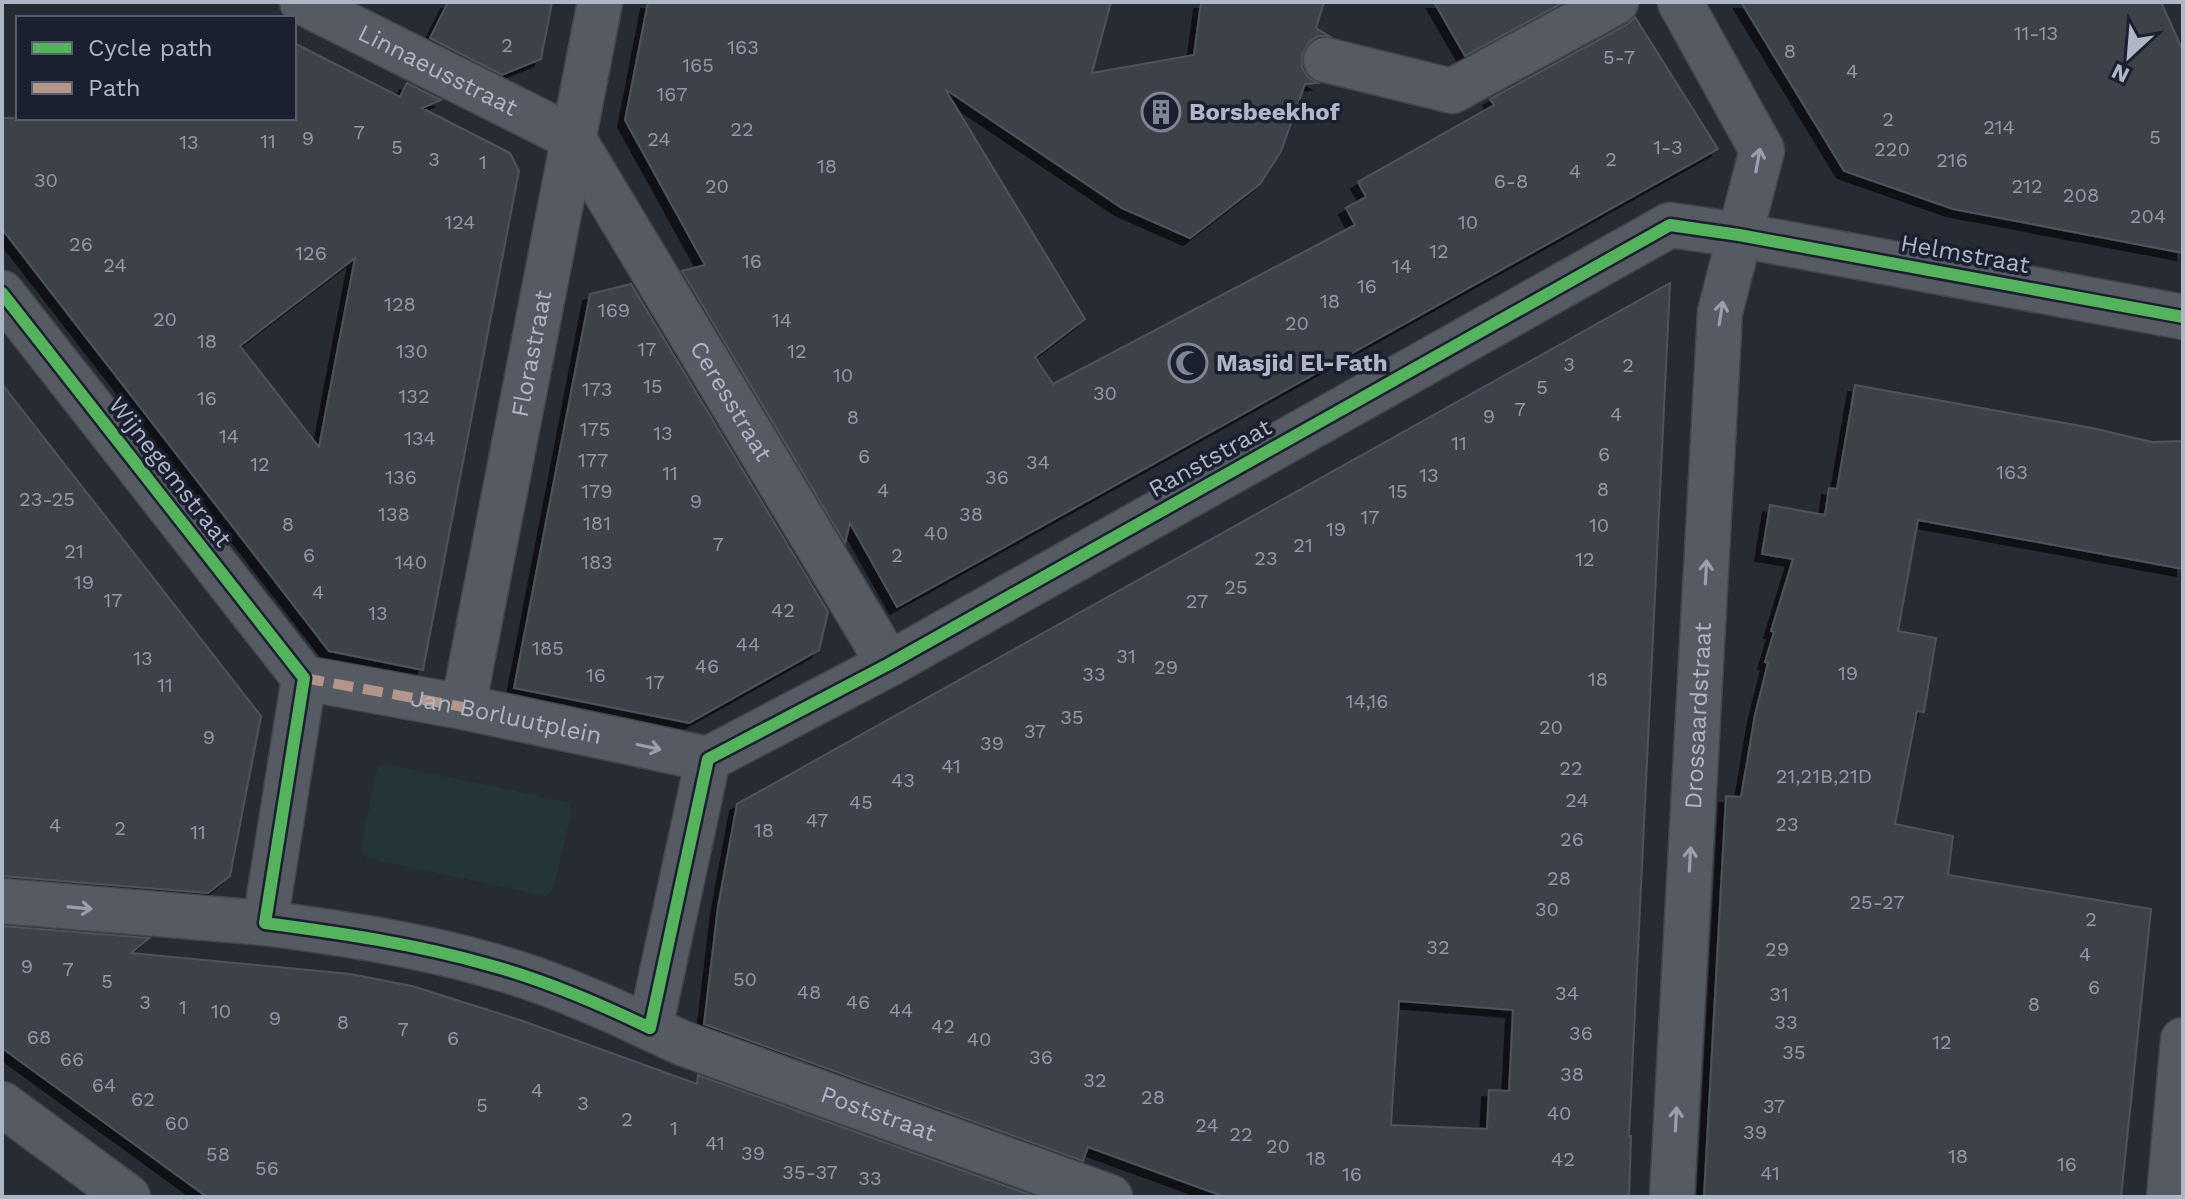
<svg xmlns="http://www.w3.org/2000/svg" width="2185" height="1199" font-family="'Work Sans',sans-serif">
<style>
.green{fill:#24353a}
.building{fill:#3e424a;stroke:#4e535c;stroke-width:2;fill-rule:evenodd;filter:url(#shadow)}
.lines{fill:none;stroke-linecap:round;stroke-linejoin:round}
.minor-casing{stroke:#42464d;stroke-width:47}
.minor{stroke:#565a62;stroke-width:44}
.quiet{stroke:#b2968c;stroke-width:10;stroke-dasharray:20 10;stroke-linecap:butt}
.cycleway-casing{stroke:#1a202f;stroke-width:17}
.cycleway{stroke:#56b35d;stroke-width:12}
.oneway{stroke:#999fad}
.labels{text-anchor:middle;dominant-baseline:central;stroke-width:7;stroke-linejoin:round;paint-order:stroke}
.number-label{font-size:20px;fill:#9399a7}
.street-label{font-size:24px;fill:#afb6c6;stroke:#1a202f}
.poi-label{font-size:24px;font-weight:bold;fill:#afb6c6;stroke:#1a202f;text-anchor:start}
</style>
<defs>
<filter id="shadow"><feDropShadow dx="-7" dy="7" stdDeviation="0" flood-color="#0009"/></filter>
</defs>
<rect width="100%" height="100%" fill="#272b34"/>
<path class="green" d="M 386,764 L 567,802 L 572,810 L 553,890 L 546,896 L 367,858 L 361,849 L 376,771 L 380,765 Z"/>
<path class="building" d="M 448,2 L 552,2 L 541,59 L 502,75 L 430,38 Z
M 648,2 L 1111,2 L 1092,73 L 1194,55 L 1201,2 L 1324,2 L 1316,28 L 1329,36 L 1318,36 L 1309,42 L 1302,55 L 1302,68 L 1308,77 L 1318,83 L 1305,84 L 1281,151 L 1260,184 L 1190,238 L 1122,208 L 945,89 L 1085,319 L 1035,357 L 1053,384 L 1355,225 L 1346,208 L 1366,197 L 1358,182 L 1494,105 L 1490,99 L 1628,24 L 1635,17 L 1718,149 L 897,607 L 850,523 L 845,543 L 682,271 L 705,265 L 625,120 Z
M 1434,2 L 1564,2 L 1465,56 Z
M 1741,2 L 2161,2 L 2183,51 L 2183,253 L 1953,209 L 1844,171 Z
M 294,43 L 400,97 L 407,83 L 441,100 L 422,108 L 510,153 L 519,171 L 423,670 L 329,651 L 2,229 L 2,118 L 294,118 ZM 355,258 L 319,447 L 240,346 Z
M 1670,283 L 1629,1136 L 1631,1136 L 1629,1197 L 1225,1197 L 1088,1147 L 1083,1161 L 704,1024 L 718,907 L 737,804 ZM 1399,1001 L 1513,1010 L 1509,1091 L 1489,1090 L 1487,1129 L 1391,1125 Z
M 631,284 L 828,612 L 819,650 L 689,723 L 514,688 L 590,294 Z
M 2,384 L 261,716 L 230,876 L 208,893 L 2,876 Z
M 1855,385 L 2092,428 L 2152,442 L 2183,441 L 2183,569 L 1918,520 L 1898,631 L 1936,638 L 1924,712 L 1917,711 L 1895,824 L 1953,836 L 1948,875 L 2151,909 L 2121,1197 L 1704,1197 L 1726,796 L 1741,797 L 1755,715 L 1768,663 L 1765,662 L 1774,632 L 1771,631 L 1793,559 L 1762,554 L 1770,505 L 1825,515 L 1829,488 L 1837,489 Z
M 2,926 L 149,938 L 131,953 L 350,974 L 412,986 L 520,1020 L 697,1084 L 698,1075 L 1036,1197 L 207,1197 L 2,1048 Z"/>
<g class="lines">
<g class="minor-casing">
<g id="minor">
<path id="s1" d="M 302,2 L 573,138 L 889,664"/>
<path d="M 1326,60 L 1452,91 L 1616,2"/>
<path d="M 2,293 L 304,678"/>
<path d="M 304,678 L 265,923 C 340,933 416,944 489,965 C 545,980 598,1003 650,1028 L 708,759"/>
<path id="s2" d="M 304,678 L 463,707 L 708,759"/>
<path id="s3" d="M 463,707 L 600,2"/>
<path d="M 708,759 L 889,664 L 1670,225 L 1739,235 L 2183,317"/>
<path d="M 2,901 L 265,923"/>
<path id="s4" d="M 650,1028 L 682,1043 L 1110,1197"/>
<path d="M 2,1104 L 128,1197"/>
<path id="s5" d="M 1672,1197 L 1720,312 L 1762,150 L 1680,2"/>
<path d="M 2169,1197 L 2183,1040"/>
</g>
</g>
<use href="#minor" class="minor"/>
<path class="quiet" d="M 304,678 L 463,707"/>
<g class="cycleway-casing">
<path id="cycleway" d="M 2,293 L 304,678 L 265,923 C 340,933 416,944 489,965 C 545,980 598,1003 650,1028 L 708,759 L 889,664 L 1670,225 L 1739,235 L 2183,317"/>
</g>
<use href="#cycleway" class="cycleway"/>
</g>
<defs><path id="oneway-shaft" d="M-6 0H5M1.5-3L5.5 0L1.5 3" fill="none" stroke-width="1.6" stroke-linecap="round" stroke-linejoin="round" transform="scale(2)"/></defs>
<g class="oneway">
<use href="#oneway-shaft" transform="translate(1758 160) rotate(-80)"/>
<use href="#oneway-shaft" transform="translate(1721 313) rotate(-81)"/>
<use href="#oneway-shaft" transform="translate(1706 572) rotate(-87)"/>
<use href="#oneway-shaft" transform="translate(649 747) rotate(12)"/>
<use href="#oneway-shaft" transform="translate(1690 859) rotate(-87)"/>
<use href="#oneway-shaft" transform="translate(80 908) rotate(5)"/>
<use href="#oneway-shaft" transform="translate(1676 1119) rotate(-87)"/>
</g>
<defs>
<g id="building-ring" transform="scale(2)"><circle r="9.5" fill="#1a202f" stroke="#7f8593" stroke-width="1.5"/><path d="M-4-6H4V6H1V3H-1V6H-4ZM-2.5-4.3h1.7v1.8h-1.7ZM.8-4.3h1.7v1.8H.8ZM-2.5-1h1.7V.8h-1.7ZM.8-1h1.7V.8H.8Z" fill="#7f8593"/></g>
<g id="mosque-ring" transform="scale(2)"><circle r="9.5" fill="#1a202f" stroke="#7f8593" stroke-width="1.5"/><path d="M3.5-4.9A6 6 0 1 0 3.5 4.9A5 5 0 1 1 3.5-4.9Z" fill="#7f8593"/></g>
</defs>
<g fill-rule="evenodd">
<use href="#building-ring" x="1161" y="112"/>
<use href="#mosque-ring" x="1188" y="363"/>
</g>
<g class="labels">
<g class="number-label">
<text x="2036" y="33">11-13</text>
<text x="507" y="45">2</text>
<text x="743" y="47">163</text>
<text x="1790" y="51">8</text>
<text x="1619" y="57">5-7</text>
<text x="698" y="65">165</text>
<text x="1852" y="71">4</text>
<text x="672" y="94">167</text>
<text x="1888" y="119">2</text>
<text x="1999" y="127">214</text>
<text x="742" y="129">22</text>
<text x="359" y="132">7</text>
<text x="2155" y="137">5</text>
<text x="308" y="138">9</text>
<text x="659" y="139">24</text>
<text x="268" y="141">11</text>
<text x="189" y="142">13</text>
<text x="397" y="147">5</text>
<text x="1668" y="147">1-3</text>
<text x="1892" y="149">220</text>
<text x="434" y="159">3</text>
<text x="1611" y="159">2</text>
<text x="1952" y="160">216</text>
<text x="483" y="162">1</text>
<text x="827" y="166">18</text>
<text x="1575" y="171">4</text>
<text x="46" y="180">30</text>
<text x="1511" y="181">6-8</text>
<text x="717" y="186">20</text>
<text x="2027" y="186">212</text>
<text x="2081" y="195">208</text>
<text x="2148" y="216">204</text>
<text x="460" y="222">124</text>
<text x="1468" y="222">10</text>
<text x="81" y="244">26</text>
<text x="1439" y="251">12</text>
<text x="311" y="253">126</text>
<text x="752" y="261">16</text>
<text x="115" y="265">24</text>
<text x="1402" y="266">14</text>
<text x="1367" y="286">16</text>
<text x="1330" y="301">18</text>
<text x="400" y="304">128</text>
<text x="614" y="310">169</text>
<text x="165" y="319">20</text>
<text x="782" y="320">14</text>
<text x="1297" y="323">20</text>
<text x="207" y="341">18</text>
<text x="647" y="349">17</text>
<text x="412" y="351">130</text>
<text x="797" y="351">12</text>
<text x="1569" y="364">3</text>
<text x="1628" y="365">2</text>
<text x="843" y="375">10</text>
<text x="653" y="386">15</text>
<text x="1542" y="387">5</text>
<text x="597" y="389">173</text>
<text x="1105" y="393">30</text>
<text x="414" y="396">132</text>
<text x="207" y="398">16</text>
<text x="1520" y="409">7</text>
<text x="1616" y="414">4</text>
<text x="1489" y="416">9</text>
<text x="853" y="417">8</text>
<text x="595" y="429">175</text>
<text x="663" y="433">13</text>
<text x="229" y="436">14</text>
<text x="420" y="438">134</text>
<text x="1459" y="443">11</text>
<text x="1604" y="454">6</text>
<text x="864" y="456">6</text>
<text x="593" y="460">177</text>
<text x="1038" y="462">34</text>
<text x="260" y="464">12</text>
<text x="2012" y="472">163</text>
<text x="670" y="473">11</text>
<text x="1429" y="475">13</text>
<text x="401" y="477">136</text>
<text x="997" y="477">36</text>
<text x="1603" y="489">8</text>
<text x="883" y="490">4</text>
<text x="597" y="491">179</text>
<text x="1398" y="491">15</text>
<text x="47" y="499">23-25</text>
<text x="696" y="501">9</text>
<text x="394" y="514">138</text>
<text x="971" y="514">38</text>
<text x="1370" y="517">17</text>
<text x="597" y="523">181</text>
<text x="288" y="524">8</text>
<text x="1599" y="525">10</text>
<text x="1336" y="529">19</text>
<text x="936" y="533">40</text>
<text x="718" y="544">7</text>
<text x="1303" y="545">21</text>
<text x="74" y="551">21</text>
<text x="309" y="555">6</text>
<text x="897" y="555">2</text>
<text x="1266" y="558">23</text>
<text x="1585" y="559">12</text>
<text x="411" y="562">140</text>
<text x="597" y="562">183</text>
<text x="84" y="582">19</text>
<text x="1236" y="587">25</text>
<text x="318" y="592">4</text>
<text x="113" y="600">17</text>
<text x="1197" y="601">27</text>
<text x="783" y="610">42</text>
<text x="378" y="613">13</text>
<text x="748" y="644">44</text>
<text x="548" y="648">185</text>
<text x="1126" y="656">31</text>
<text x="143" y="658">13</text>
<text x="707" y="666">46</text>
<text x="1166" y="667">29</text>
<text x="1848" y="673">19</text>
<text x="1094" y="674">33</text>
<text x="596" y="675">16</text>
<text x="1598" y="679">18</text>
<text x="655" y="682">17</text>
<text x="165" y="685">11</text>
<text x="1367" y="701">14,16</text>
<text x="1072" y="717">35</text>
<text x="1551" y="727">20</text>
<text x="1035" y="731">37</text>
<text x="209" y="737">9</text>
<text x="992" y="743">39</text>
<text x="951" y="766">41</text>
<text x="1571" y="768">22</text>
<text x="1824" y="776">21,21B,21D</text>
<text x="903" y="780">43</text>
<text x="1577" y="800">24</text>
<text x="861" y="802">45</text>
<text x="817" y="820">47</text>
<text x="1787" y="824">23</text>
<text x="55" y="825">4</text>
<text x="120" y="828">2</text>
<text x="764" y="830">18</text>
<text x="198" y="832">11</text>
<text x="1572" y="839">26</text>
<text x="1559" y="878">28</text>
<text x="1877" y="902">25-27</text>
<text x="1547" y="909">30</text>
<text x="2091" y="919">2</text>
<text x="1438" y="947">32</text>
<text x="1777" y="949">29</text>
<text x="2085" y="954">4</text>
<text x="27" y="966">9</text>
<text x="68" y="969">7</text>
<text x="745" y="979">50</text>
<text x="107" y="981">5</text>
<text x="2094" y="987">6</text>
<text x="809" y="992">48</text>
<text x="1567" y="993">34</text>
<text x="1779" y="994">31</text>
<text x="145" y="1002">3</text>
<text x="858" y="1002">46</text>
<text x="2034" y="1004">8</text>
<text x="183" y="1007">1</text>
<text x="901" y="1010">44</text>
<text x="221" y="1011">10</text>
<text x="275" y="1018">9</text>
<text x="343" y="1022">8</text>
<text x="1786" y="1022">33</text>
<text x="943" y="1026">42</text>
<text x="403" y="1029">7</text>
<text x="1581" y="1033">36</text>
<text x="39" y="1037">68</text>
<text x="453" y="1038">6</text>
<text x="979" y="1039">40</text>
<text x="1942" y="1042">12</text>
<text x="1794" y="1052">35</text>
<text x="1041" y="1057">36</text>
<text x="72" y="1059">66</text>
<text x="1572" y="1074">38</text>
<text x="1095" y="1080">32</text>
<text x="104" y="1085">64</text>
<text x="537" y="1090">4</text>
<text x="1153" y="1097">28</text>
<text x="143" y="1099">62</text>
<text x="583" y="1103">3</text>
<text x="482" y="1105">5</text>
<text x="1774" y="1106">37</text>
<text x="1559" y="1113">40</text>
<text x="627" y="1119">2</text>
<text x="177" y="1123">60</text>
<text x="1207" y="1125">24</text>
<text x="674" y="1128">1</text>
<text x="1755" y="1132">39</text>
<text x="1241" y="1134">22</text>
<text x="715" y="1143">41</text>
<text x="1278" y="1146">20</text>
<text x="753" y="1153">39</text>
<text x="218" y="1154">58</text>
<text x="1958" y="1156">18</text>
<text x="1316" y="1158">18</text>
<text x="1563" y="1159">42</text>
<text x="2067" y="1164">16</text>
<text x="267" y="1168">56</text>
<text x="810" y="1172">35-37</text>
<text x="1770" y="1173">41</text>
<text x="1352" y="1174">16</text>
<text x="870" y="1178">33</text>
</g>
<g class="street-label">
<text stroke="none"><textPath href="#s1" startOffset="152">Linnaeusstraat</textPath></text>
<text transform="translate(1965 254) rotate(10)">Helmstraat</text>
<text stroke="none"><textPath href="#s3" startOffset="360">Florastraat</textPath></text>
<text stroke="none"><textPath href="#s1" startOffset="610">Ceresstraat</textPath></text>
<text transform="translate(1210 458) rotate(-29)">Ranststraat</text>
<text transform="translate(170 472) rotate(52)">Wijnegemstraat</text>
<text stroke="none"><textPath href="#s5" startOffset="482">Drossaardstraat</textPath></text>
<text stroke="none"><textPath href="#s2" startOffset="206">Jan Borluutplein</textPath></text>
<text stroke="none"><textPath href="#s4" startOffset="244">Poststraat</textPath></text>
</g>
<g class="poi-label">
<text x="1189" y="112">Borsbeekhof</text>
<text x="1216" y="363">Masjid El-Fath</text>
</g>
</g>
<rect width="2185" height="1199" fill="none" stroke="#afb6c6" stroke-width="8"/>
<rect x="16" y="16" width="280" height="104" fill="#1a202f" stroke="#565c6b" stroke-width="2"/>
<rect x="32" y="42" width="40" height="12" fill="#56b35d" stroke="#565c6b" stroke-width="2"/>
<text x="88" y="56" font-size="24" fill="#afb6c6">Cycle path</text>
<rect x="32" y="82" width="40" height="12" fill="#b2968c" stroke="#565c6b" stroke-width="2"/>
<text x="88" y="96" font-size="24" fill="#afb6c6">Path</text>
<g transform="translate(2129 56) rotate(206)" stroke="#1a202f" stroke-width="6" paint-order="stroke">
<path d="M0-6L14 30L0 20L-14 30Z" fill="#afb6c6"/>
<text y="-12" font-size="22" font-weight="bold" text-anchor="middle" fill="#afb6c6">N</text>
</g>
</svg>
